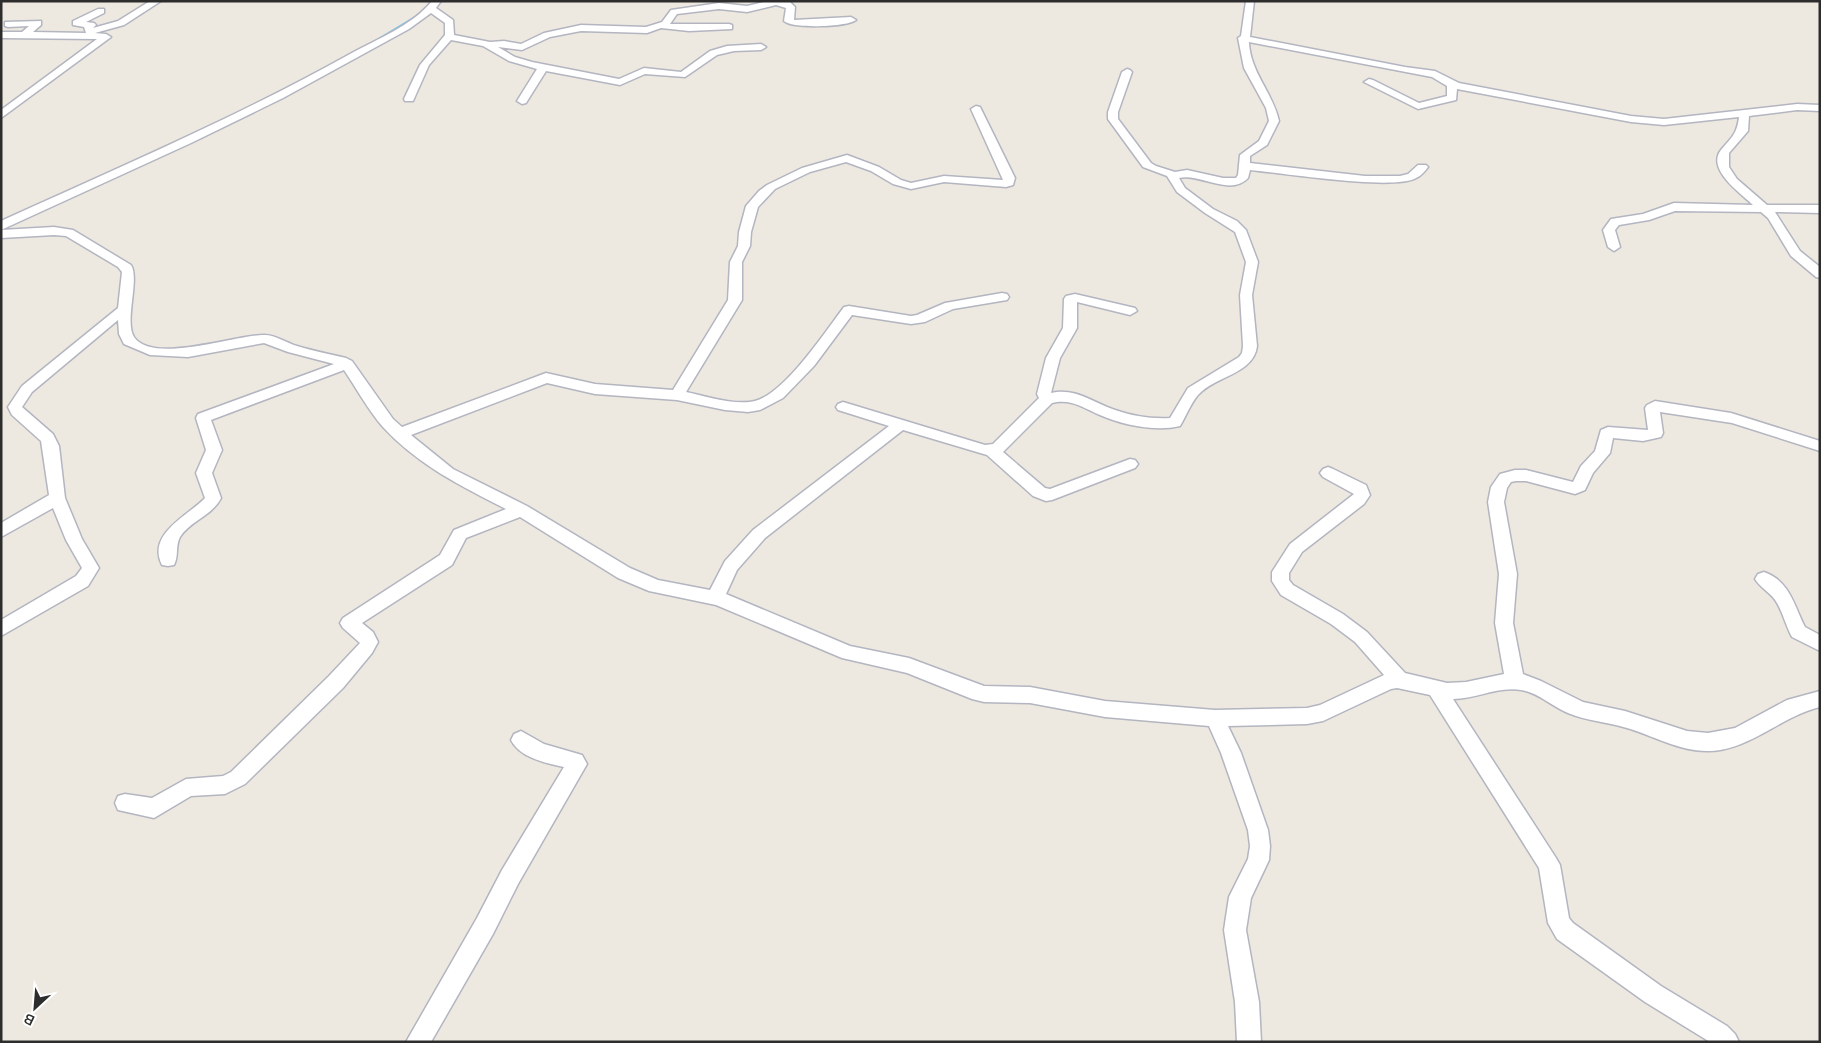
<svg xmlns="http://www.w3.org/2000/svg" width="1821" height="1043" font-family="Mulish,sans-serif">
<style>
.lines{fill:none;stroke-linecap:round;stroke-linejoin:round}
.stream{stroke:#76c7ed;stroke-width:2.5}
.minor-casing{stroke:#b3b5c0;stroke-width:3}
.minor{fill:#fff;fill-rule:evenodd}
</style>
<rect width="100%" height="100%" fill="#eee9e0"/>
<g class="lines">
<path class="stream" d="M 374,42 L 417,16"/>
<g class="minor-casing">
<path id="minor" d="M 150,1 L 161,1 L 124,25 L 95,33 L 106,34 L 111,37 L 1,118 L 1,110 L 97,39 L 1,38 L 1,32 L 22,32 L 29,26 L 8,27 L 5,26 L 5,22 L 41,21 L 41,25 L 33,32 L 86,33 L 84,27 L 73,25 L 73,21 L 98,9 L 104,9 L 104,13 L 86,22 L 94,23 L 96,25 L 93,28 L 118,21 Z
M 432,1 L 441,1 L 436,8 L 453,20 L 454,35 L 490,42 L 504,41 L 521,44 L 544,33 L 581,25 L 646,27 L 662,22 L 671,10 L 719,3 L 747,6 L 768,1 L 789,1 L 795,7 L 794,20 L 851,17 L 856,20 C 847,27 792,29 784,21 L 786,8 L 776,5 L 747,12 L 719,9 L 677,14 L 670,24 L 729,24 L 732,25 L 732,29 L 689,31 L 661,28 L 647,33 L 581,31 L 550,37 L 522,50 L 498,47 L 515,57 L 532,62 L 619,79 L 644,68 L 681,72 L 710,51 L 727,46 L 761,44 L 766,47 L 761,50 L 734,51 L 717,55 L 685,77 L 645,74 L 620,85 L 546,71 L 526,103 L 522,104 L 517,101 L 537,69 L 509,61 L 483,46 L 451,40 L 429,65 L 413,101 L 405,101 L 404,99 L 420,65 L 445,35 L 445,23 L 431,13 L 409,29 L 283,98 L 191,143 L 1,230 L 1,221 C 118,168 237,117 350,54 C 377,39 412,26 432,1 Z
M 1246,1 L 1254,1 L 1250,37 L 1405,67 L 1435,71 L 1459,83 L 1631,116 L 1664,119 L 1797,104 L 1820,105 L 1820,111 L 1797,110 L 1749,116 L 1748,131 L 1729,153 L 1729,167 L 1737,179 L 1767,205 L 1820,205 L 1820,213 L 1775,212 L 1800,251 L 1820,267 L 1820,278 L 1816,277 L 1791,256 L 1768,218 L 1761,212 L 1675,211 L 1649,220 L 1619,225 L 1615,230 L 1620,247 L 1614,251 L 1608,247 L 1603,230 L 1611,219 L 1643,214 L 1674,203 L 1753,205 C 1740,193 1706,169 1721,150 C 1732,137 1737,134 1739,117 L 1664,125 L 1631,122 L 1457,89 L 1456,100 L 1418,109 L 1364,82 L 1369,79 L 1373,80 L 1419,103 L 1447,96 L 1447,86 L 1432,77 L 1249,42 C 1250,72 1273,93 1279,121 L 1267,145 L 1250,156 L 1250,163 L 1365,176 L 1400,176 L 1408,174 L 1418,165 L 1426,165 L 1428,167 C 1425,171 1421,176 1416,178 C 1394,191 1281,173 1250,170 L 1248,178 C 1230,197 1200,173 1179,178 L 1185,188 L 1213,209 L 1237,221 L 1246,230 L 1258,262 L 1252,295 L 1257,346 C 1254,374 1215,376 1198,395 C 1191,403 1186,416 1180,426 C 1156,432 1123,425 1100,415 C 1084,408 1070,398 1052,403 L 1003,452 L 1045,488 L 1050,489 L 1130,459 L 1135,460 L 1138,464 L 1135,468 L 1052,500 L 1046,501 L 1033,496 L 987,455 L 903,430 L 765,538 L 737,570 L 726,594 L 850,646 L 909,658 L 984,686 L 1030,687 L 1105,701 L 1215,710 L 1307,708 L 1320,705 L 1384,675 L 1355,642 L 1331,624 L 1281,595 L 1272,581 L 1272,572 L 1290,544 L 1354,494 L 1323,477 L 1320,473 L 1323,469 L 1328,467 L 1333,469 L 1366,485 L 1370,495 L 1364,504 L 1302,552 L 1289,573 L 1289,580 L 1293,585 L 1343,614 L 1367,632 L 1405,673 L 1447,683 L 1466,682 L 1504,674 L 1495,623 L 1499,574 L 1488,502 L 1491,487 L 1500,474 L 1515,470 L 1526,470 L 1573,482 L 1581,466 L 1595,451 L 1601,430 L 1608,427 L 1648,430 L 1645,408 L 1647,405 L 1655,401 L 1731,413 L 1820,441 L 1820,451 L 1732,423 L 1660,412 L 1663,433 L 1661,437 L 1643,441 L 1613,438 L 1610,453 L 1593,473 L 1585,490 L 1575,494 L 1526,481 L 1516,481 L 1511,482 L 1507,488 L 1504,502 L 1517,574 L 1513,623 L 1523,674 L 1541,681 L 1583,702 L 1625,711 L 1687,731 L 1708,733 L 1735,728 L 1787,700 L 1820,691 L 1820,707 C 1781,716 1749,751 1707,751 C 1679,751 1654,736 1627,728 C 1608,722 1587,721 1568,713 C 1553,707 1537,692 1521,690 C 1498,686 1476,699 1453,699 L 1556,858 L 1560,865 L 1569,918 L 1573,923 L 1661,986 L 1727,1026 L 1735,1034 L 1739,1042 L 1710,1042 L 1645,1002 L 1557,939 L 1548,923 L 1539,868 L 1430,695 L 1397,688 L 1391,689 L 1323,721 L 1307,724 L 1228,726 L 1241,753 L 1268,830 L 1270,846 L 1269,860 L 1251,898 L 1246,930 L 1259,1002 L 1261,1042 L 1237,1042 L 1235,1002 L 1224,930 L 1229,897 L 1248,859 L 1250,846 L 1248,830 L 1221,753 L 1209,726 L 1105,717 L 1030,703 L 984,702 L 972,699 L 907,673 L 842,658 L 716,605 L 649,591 L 618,578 L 520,517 L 466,538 L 452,565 L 362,623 L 373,632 L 378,642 L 372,653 L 343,688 L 245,784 L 225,794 L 191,796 L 154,818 L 118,810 L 115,803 L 118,796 L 125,794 L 152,798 L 186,779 L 223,776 L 231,772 L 329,676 L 360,643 L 343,628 L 340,623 L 343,618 L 440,555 L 454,530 L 506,509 C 461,486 418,465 383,427 C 368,410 357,389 344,370 L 211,420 L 222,450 L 212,473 L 221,498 C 212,516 190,521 180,537 C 175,546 179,556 174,565 L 168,566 L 162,565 C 146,534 189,515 205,498 L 196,473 L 206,450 L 196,418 L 198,414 L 334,364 L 288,352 L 264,343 L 188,357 L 150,355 L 124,344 L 119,334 L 118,320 L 32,392 L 22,407 L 53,434 L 59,446 L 65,498 L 82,539 L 99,568 L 88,586 L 1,636 L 1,620 L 76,576 L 82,568 L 66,540 L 53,508 L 1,537 L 1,523 L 49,495 L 41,441 L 12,415 L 8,407 L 22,386 L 118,308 L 122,272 L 118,267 L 66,236 L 54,235 L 1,238 L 1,230 L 54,227 L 73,230 L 131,265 C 140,279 124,321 134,337 C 153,365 238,334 265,335 C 275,335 287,343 297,346 C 313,351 330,354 346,358 L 352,361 L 393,419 L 402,427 L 546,373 L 595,384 L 673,390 L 728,300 L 730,262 L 738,246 L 739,232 L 746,206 L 759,191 L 767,185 L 802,168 L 847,155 L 879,167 L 901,180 L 911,183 L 944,176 L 1003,180 L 971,109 L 976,106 L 980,107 L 1015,178 L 1013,185 L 1006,187 L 944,182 L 911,189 L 893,184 L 871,171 L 846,162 L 810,172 L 775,189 L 758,207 L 751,232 L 750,246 L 742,262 L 742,300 L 686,392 C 705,396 736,406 755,401 C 785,393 825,332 844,307 L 849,306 L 911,316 L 917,315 L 945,303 L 1002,293 L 1007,294 L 1009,297 L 1007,300 L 953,309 L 925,322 L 911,324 L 852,315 L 814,366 L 783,398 L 760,410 L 748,412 L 725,410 L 677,400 L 595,394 L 547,383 L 411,435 L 453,469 L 527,506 L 630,568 L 658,580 L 710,590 L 725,561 L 753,530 L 889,426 L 838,410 L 836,407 L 838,404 L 843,402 L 985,445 L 993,444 L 1039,398 L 1037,394 L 1046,358 L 1063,328 L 1064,299 L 1066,296 L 1075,294 L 1135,308 L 1137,311 L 1130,315 L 1077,302 L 1077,328 L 1060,358 L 1051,393 C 1075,387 1094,403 1115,410 C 1132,416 1152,419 1170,418 L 1188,388 L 1239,357 L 1242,353 L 1243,346 L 1240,295 L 1246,262 L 1235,232 L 1205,213 L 1177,192 L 1167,176 L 1143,167 L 1108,119 L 1108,112 L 1122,72 L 1127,69 L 1130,70 L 1132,72 L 1118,112 L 1118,119 L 1151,163 L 1156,166 L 1175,172 L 1187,170 L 1223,178 L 1236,178 L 1238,175 L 1240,155 L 1259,141 L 1269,121 L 1266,108 L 1244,68 L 1238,38 L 1241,36 Z
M 1764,572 C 1790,581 1794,606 1805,627 L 1820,635 L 1820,651 L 1792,637 C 1786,626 1783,613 1777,603 C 1772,593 1761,589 1755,579 L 1758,574 Z
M 521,731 L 544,744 L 582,755 L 587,764 L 518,884 L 493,934 L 431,1042 L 406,1042 L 477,918 L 502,870 L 564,767 C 546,763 520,758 511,740 L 514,734 Z"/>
</g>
<use href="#minor" class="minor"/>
</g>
<rect width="1821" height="1043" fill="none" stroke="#2d2d2d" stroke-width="5"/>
<g transform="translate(35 1008) rotate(206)" stroke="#ffffff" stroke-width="4" paint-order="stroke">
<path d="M0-4L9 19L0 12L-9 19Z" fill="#2d2d2d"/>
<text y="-8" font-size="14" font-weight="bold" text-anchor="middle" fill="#2d2d2d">B</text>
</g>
</svg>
